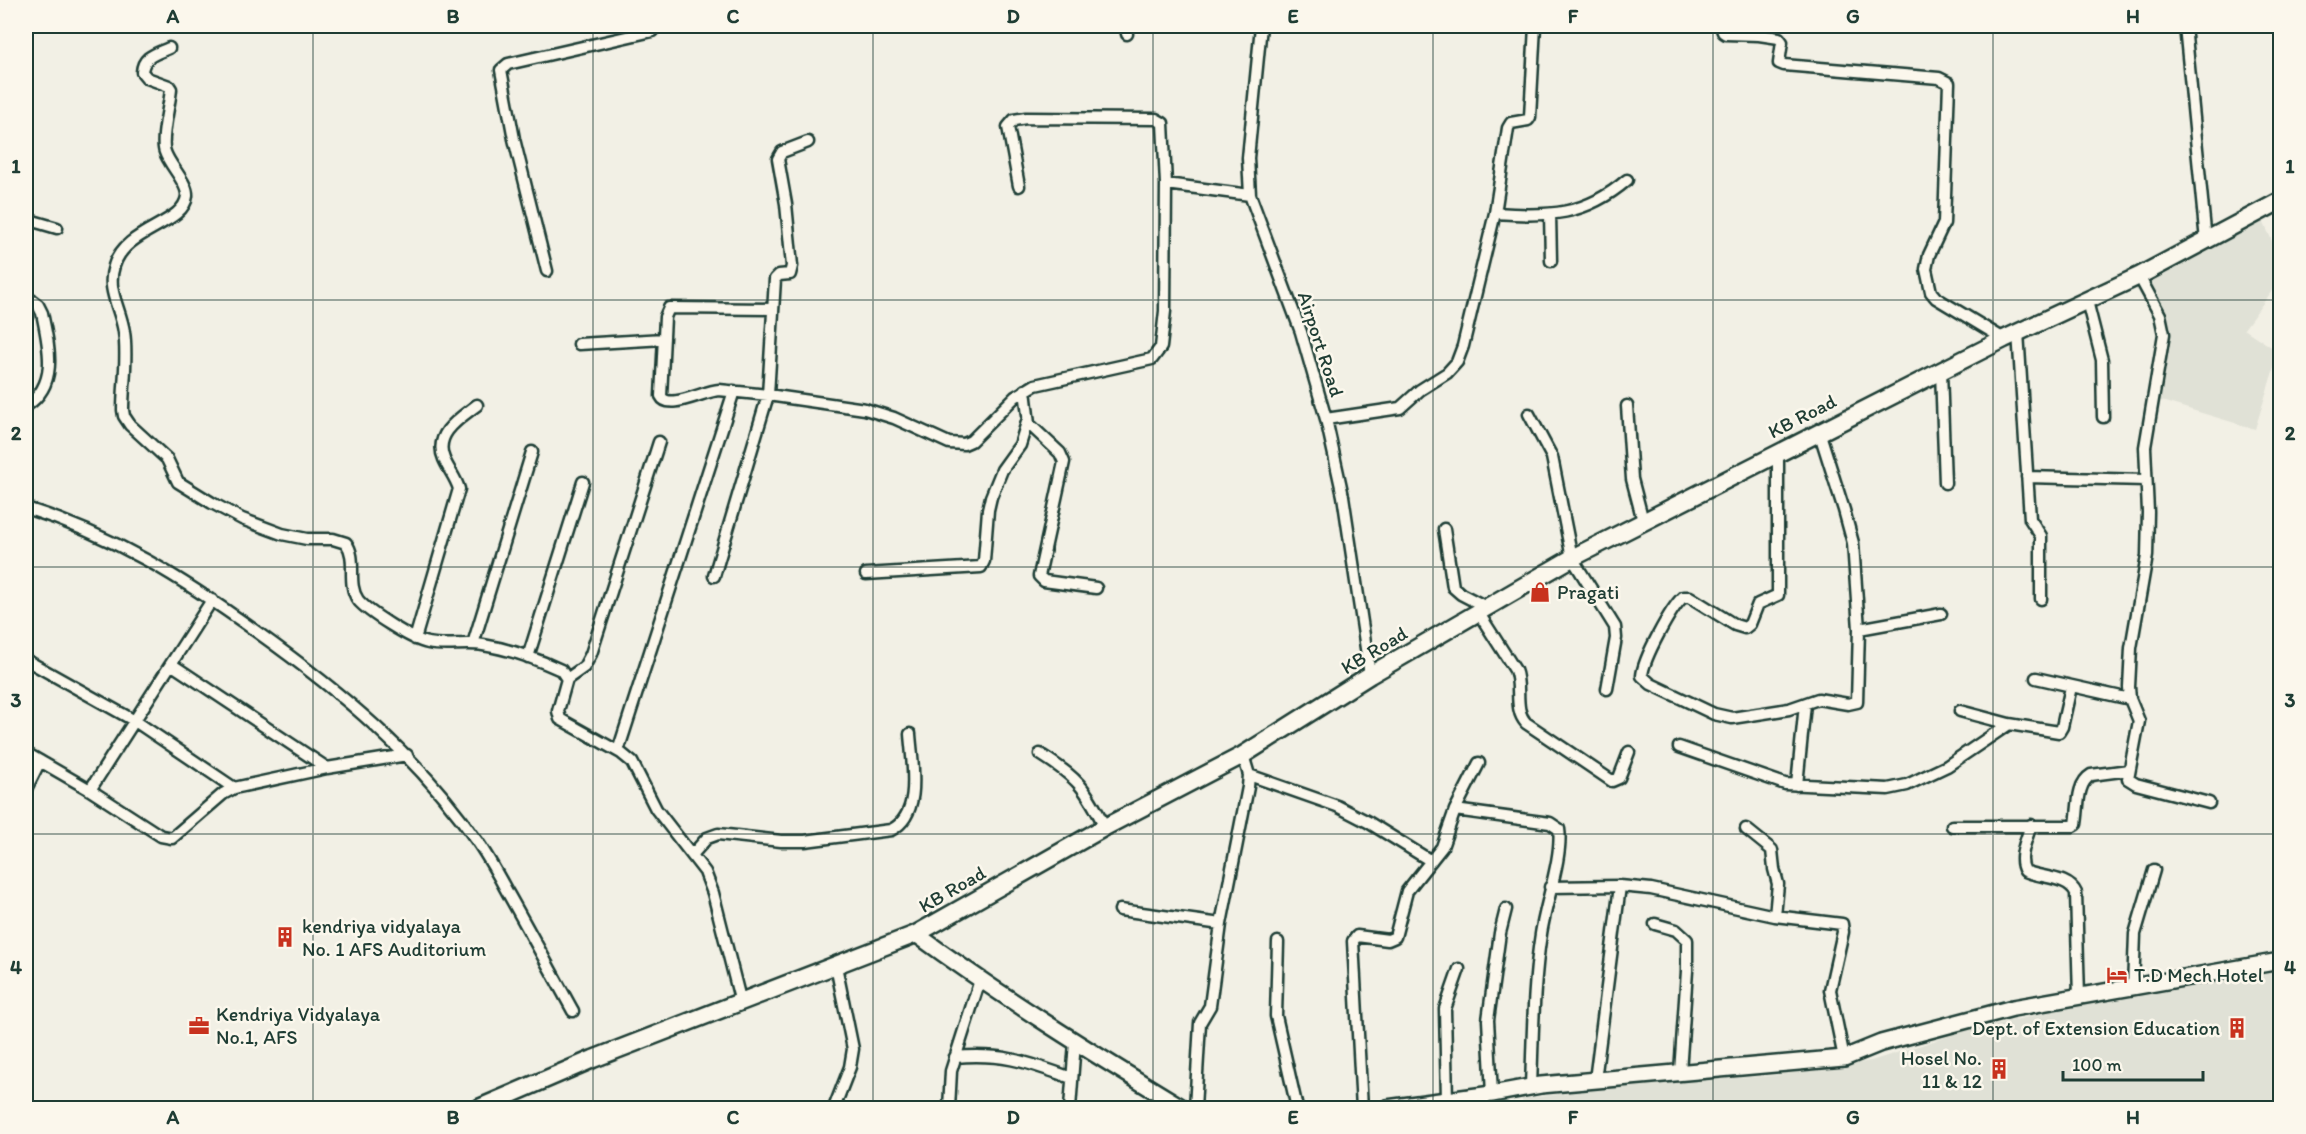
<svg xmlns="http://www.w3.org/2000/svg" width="2306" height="1134" font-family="Itim,sans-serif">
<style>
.built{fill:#e0e1d6}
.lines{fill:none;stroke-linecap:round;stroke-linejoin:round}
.minor-casing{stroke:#1f3d34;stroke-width:15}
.secondary-casing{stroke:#1f3d34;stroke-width:20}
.primary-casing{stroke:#1f3d34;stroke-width:21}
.minor{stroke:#fbf7ec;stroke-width:10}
.secondary{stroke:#fbf7ec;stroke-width:15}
.primary{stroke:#fbf7ec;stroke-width:16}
.grid{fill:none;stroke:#1f3d34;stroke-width:1.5;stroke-opacity:0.55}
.labels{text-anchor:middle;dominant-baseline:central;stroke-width:5;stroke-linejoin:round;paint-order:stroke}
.street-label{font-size:20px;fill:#1f3d34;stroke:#fbf7ec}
.poi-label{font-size:20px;fill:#1f3d34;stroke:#fbf7ec;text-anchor:start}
.neatline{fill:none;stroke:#1f3d34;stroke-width:2}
.grid-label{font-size:20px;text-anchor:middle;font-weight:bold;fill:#1f3d34}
</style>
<rect width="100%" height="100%" fill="#f2f0e5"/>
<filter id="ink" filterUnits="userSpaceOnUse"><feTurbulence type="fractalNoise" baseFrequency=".0167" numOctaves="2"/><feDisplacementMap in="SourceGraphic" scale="12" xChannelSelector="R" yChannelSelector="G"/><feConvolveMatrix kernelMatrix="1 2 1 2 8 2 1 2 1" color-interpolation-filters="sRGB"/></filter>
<g filter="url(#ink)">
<path class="built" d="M 2262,219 L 2280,258 L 2280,280 L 2244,329 L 2279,352 L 2255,429 L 2155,399 L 2171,333 L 2133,286 Z
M 2280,967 L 2280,1108 L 1523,1108 L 1522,1099 L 1645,1083 L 1769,1076 L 1871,1061 L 1965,1031 L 2081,1005 Z"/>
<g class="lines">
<g class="minor-casing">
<path id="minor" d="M 1126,26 L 1127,34
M 1261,26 L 1248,158 L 1250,195 L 1301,332 L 1326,419 L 1343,496 L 1370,675
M 1721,26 L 1723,32 L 1726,34 L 1759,35 L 1779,38 L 1782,42 L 1779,63 L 1784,65 L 1939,78 L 1949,83 L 1944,223 L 1929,255 L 1926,269 L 1931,292 L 1936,298 L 2004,339
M 2185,26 L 2206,241
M 169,48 C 156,54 143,56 142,72 L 147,78 L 169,86 L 171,89 C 170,104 160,140 165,152 C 169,165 188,183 187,196 C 184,225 125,228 114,266 C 106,290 121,309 124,332 C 128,357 123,385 123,410 L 124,416 L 130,425 L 167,459 L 178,482 L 212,503 L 242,519 L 282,534 L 307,539 L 333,539 L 346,543 C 358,559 346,583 358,600 C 368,612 412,640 428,643 C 446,647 465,642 483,645 C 509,649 537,659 561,670 L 567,679 L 558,711 L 560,719 L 621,753 L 632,762 L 656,809 L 705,872 L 713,893 L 741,1003
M 1166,184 L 1250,195
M 1495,213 C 1549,217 1585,216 1627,180
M 1550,214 L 1551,261
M 26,219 L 57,228
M 547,271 L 514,139 L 501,70 L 508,64 L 648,32 L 653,31 L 655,26
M 2139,276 L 2160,315 L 2164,334 L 2145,447 L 2148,512 L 2147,556 L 2131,648 L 2129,687 L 2130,699 L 2139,721 L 2128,779 L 2136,784 L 2209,803
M 26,296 L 38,305 L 42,313 C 49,347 59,385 26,406
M 2087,301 L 2102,360 L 2103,417
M 772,309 L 669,308 L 665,317 L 661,396 C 668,411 703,391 719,390 L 768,395 L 865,409 L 894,418 L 949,443 L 964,444 L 971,441 L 1015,397 L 1035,385 L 1152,359 L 1161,347 L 1165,311 L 1166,184 L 1163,123 L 1156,119 L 1026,118 L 1014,120 L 1008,127 L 1009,132 L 1019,186
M 2018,332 L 2030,519 L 2041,536 L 2041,599
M 579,344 L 664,339
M 1941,371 L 1945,483
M 1025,390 L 1029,424 L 1060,453 L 1064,462 L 1039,576 L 1044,581 L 1096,588
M 1627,406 L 1632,479 L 1643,521
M 1529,414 L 1552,457 L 1572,558 L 1615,627 L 1616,638 L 1607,689
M 1326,419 L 1400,408 L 1420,390 L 1447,373 L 1457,362 L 1463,346 L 1495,213 L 1508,128 L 1511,123 L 1528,120 L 1530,117 L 1535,26
M 1778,452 L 1778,595 L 1758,604 L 1750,624 L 1745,628 L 1735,625 L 1690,597 L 1683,597 C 1671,608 1643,659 1642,676 L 1651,684 L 1714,714 L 1732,718 L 1789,709 L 1818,699 L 1848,704 L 1857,702 L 1859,629 L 1853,543 L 1844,510 L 1819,431
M 2027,477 L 2146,480
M 26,508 C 115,536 182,578 257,632 C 341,692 417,755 477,841 C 489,858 499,877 509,895 C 531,934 552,973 573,1011
M 1444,529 L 1453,587 L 1461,594 L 1486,607
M 866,574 L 981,567 L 984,561 L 988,510 L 991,497 L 1002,470 L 1020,445 L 1028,419
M 714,576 L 768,395 L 775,279 L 779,275 L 790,274 L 792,266 L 786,204 L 778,159 L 782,152 L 808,142
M 1478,612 L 1515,670 C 1522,687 1513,709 1526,723 L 1612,781 L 1619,778 L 1629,752
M 1859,629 L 1941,614
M 415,639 L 459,489 C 456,478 448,469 444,459 C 433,434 460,418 477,405
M 473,644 L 532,452
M 528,657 L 583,482
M 26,660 L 135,721 L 234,788
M 171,664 L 327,768
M 2036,678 L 2130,699
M 567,679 L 584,667 L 591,654 L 659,442
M 1960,711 L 2009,724 L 2059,732 L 2062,727 L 2071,687
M 1679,747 L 1785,784 L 1888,789 L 1907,785 L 1947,766 L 2009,724
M 618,751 L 734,391
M 26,753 L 90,790 L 161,836 L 172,838 L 223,794 L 234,788 L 327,768 L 407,755
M 1040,754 C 1078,778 1085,787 1105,827
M 1249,775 L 1337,806 L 1368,822 L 1431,861
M 1797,785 L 1805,704
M 26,789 L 40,761
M 90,790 L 212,600
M 1455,810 L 1550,823 L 1559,829 C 1563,856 1545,905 1541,934 C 1533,984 1533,1035 1531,1086
M 2031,825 C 2027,838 2017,859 2025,871 C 2040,878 2069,876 2076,893 L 2079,997
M 1952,826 L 2073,826 L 2076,824 C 2079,808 2076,784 2091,775 L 2129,770
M 1746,829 L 1772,850 L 1774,869 L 1778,884 L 1775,916
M 692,855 L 707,838 L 718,834 L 781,841 L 805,841 L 891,830 C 923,814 912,763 910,734
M 1550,887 L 1620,886 L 1651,889 L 1775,916 L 1842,924 L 1843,932 L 1830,990 L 1844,1058
M 1120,910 L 1221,924
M 1655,924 L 1676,930 L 1687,940 L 1687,971 L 1680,1072
M 1278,942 L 1276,1016 L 1297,1108
M 2133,988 L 2135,934 L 2154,870
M 955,1057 C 1005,1053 1026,1062 1072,1078
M 1595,1080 L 1620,886
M 1492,1094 L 1488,1020 L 1500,933 L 1506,909
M 1447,1100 L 1445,1009 L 1459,969
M 834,1108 L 850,1067 L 853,1049 L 836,966
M 949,1108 L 951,1071 L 980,980
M 1070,1108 L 1075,1042
M 1195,1108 L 1200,1023 L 1210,1006 L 1221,924 L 1248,787 L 1249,775 L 1243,755
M 1362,1108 L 1353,941 L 1357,936 L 1388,940 L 1395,937 L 1407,891 L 1442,847 L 1455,810 L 1479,763"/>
</g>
<g class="secondary-casing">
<path id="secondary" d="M 916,934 C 1002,997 1092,1053 1183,1108
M 1387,1108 L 1492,1094 L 1541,1085 L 1844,1058 L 1881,1043 L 2013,1008 L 2280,961"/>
</g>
<g class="primary-casing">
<path id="primary" d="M 479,1108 L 593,1059 L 916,934 L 1105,827 L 1243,755 L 1370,675 L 1572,558 L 2004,339 L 2139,276 L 2280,201"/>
</g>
<use href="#minor" class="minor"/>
<use href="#secondary" class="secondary"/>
<use href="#primary" class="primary"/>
</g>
</g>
<path class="grid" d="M 313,26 L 313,1108M 593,26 L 593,1108M 873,26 L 873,1108M 1153,26 L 1153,1108M 1433,26 L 1433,1108M 1713,26 L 1713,1108M 1993,26 L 1993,1108M 26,300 L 2280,300M 26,567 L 2280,567M 26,834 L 2280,834"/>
<defs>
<g id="shop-bare" transform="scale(1.62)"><path d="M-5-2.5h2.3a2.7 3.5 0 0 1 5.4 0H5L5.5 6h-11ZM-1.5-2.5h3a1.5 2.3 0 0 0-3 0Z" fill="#c8321e" stroke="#fbf7ec" stroke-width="2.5" paint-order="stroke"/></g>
<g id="building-bare" transform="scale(1.62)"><path d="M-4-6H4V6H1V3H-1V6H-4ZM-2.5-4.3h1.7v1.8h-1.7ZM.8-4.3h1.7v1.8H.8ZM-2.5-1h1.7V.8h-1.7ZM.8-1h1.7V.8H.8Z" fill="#c8321e" stroke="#fbf7ec" stroke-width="2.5" paint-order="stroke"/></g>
<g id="hotel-bare" transform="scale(1.62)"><path d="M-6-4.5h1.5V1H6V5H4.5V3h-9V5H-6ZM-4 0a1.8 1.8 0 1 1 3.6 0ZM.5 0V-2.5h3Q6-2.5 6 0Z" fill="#c8321e" stroke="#fbf7ec" stroke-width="2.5" paint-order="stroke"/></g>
<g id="office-bare" transform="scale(1.62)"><path d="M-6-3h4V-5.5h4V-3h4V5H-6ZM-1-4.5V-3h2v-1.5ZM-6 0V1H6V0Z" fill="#c8321e" stroke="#fbf7ec" stroke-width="2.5" paint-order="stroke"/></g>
</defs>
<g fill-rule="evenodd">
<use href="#shop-bare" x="1540" y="592"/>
<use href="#building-bare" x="285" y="937"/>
<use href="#hotel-bare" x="2117" y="975"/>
<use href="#office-bare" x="199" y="1026"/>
<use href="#building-bare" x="2237" y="1028"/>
<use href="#building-bare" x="1999" y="1069"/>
</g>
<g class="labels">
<g class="street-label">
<text transform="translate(1321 344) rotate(72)">Airport Road</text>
<text transform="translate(1802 416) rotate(-27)">KB Road</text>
<text transform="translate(1374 650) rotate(-31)">KB Road</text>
<text transform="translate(952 889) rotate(-30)">KB Road</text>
</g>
<g class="poi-label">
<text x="1557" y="592">Pragati</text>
<text x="302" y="926">kendriya vidyalaya<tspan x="302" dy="23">No. 1 AFS Auditorium</tspan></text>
<text x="2134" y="975">T.D Mech Hotel</text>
<text x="216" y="1014">Kendriya Vidyalaya<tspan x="216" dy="23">No.1, AFS</tspan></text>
<text x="2220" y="1028" text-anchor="end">Dept. of Extension Education</text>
<text x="1982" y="1058" text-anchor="end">Hosel No.<tspan x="1982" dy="23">11 &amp; 12</tspan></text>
</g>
</g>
<rect width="2306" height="1134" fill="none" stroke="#fbf7ec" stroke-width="66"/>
<path d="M2063 1071v9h140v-9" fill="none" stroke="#1f3d34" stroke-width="3"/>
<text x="2072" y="1071" font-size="18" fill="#1f3d34" stroke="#fbf7ec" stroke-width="4.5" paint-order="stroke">100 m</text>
<rect x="33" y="33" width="2240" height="1068" class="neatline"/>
<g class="grid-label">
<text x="173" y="23">A</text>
<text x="453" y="23">B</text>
<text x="733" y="23">C</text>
<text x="1013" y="23">D</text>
<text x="1293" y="23">E</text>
<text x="1573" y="23">F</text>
<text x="1853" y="23">G</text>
<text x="2133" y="23">H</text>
<text x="16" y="173">1</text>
<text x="2290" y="173">1</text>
<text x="16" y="440">2</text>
<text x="2290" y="440">2</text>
<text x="16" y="707">3</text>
<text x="2290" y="707">3</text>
<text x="16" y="974">4</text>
<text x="2290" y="974">4</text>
<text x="173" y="1124">A</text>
<text x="453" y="1124">B</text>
<text x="733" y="1124">C</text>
<text x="1013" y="1124">D</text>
<text x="1293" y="1124">E</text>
<text x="1573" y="1124">F</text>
<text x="1853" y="1124">G</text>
<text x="2133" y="1124">H</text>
</g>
</svg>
